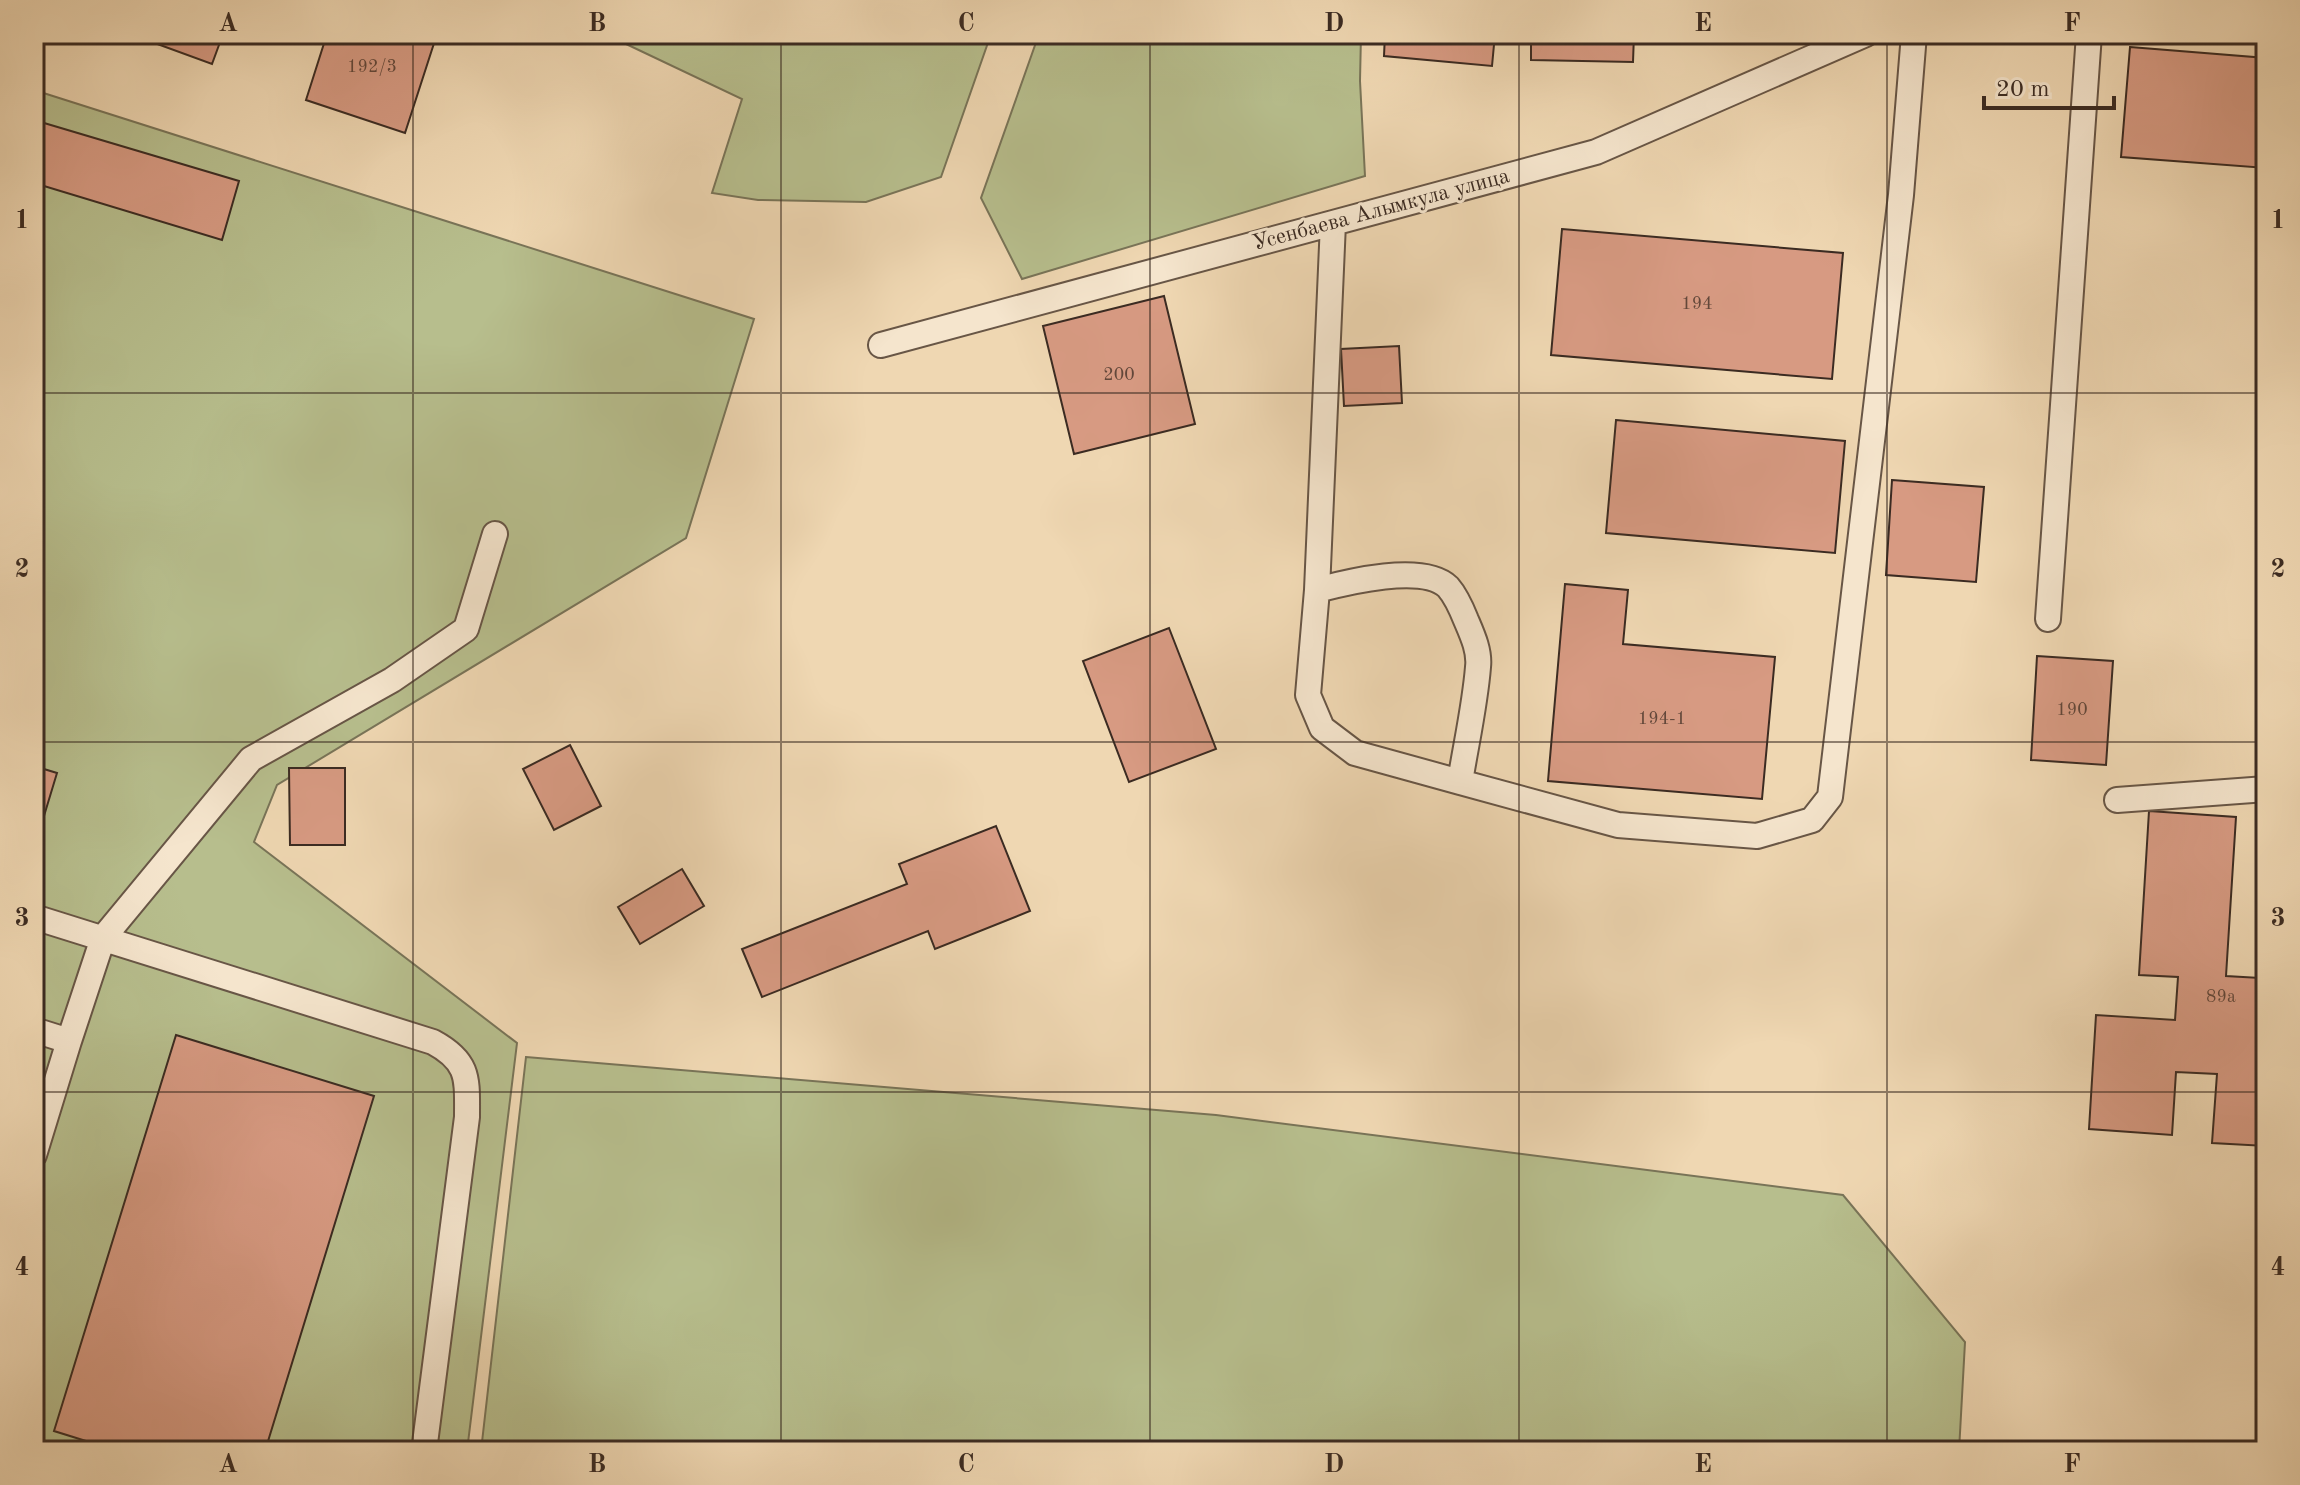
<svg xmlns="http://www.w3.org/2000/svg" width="2300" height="1485" font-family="'Old Standard TT',serif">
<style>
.green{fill:#b7be8d;stroke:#797458;stroke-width:2}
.building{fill:#d79a82;stroke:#3b2b22;stroke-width:2}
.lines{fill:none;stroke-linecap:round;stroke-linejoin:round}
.service-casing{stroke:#685646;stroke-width:28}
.service{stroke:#f5e5cd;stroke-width:24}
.grid{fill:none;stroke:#3b2b22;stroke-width:2;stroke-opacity:0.55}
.labels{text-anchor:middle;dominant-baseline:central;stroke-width:6;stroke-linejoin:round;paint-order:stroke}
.number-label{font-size:18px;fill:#62473a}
.street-label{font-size:22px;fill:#3b2b22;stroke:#f5e5cd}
.neatline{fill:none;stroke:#3b2b22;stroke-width:3}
.grid-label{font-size:26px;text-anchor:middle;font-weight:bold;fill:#3b2b22}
</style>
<rect width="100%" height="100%" fill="#efd7b2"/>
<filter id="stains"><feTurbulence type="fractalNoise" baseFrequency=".0025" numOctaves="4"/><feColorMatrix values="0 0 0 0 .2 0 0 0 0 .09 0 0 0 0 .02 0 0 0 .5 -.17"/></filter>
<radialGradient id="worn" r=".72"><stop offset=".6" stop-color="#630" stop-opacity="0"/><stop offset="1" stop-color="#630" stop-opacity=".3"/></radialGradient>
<path class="green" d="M 605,34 L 991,34 L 941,177 L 866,202 L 758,200 L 712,193 L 742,99 Z
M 1039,34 L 1361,34 L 1360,81 L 1365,176 L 1022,279 L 981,198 Z
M 34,90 L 754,319 L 686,538 L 277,785 L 254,842 L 517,1043 L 467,1451 L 34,1451 Z
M 526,1057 L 1216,1115 L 1843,1195 L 1965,1342 L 1959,1451 L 481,1451 Z"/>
<path class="building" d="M 130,34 L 223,34 L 212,64 Z
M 327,34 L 437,34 L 405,133 L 306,100 Z
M 1385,34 L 1495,34 L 1492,66 L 1384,56 Z
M 1531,34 L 1634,34 L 1633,62 L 1531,60 Z
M 2130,47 L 2266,58 L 2266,168 L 2121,157 Z
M 34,120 L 239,181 L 222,240 L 34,183 Z
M 1562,229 L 1843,253 L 1832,379 L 1551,355 Z
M 1164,296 L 1195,424 L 1074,454 L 1043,326 Z
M 1399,346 L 1402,403 L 1344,406 L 1341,349 Z
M 1616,420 L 1845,441 L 1835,553 L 1606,533 Z
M 1892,480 L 1984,487 L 1976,582 L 1886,575 Z
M 1565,584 L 1628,590 L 1623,644 L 1775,657 L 1762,799 L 1548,781 Z
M 1169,628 L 1216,749 L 1129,782 L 1083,661 Z
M 2037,656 L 2113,661 L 2106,765 L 2031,760 Z
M 570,745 L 601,806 L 554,830 L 523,769 Z
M 34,766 L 57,773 L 34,849 Z
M 289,768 L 345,768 L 345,845 L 290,845 Z
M 2149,811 L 2236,817 L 2226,976 L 2260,978 L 2263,933 L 2266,933 L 2266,1146 L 2212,1143 L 2217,1074 L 2176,1072 L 2172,1135 L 2089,1129 L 2096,1015 L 2175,1020 L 2178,977 L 2139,975 Z
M 996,826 L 1030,911 L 935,949 L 928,931 L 762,997 L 742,949 L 907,884 L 899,864 Z
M 682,869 L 704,906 L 640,944 L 618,907 Z
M 176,1035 L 374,1096 L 265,1451 L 118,1451 L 54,1431 Z"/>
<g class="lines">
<g class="service-casing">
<path id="service" d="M 881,345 L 1596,152 L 1866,34
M 1317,590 C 1347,582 1423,563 1448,587 C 1455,595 1462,610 1466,620 C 1472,634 1480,651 1478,667 C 1475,705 1466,744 1460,782 L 1355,753 L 1322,728 L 1308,695 L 1317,590 L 1333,223
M 2048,619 L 2089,34
M 1460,782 L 1618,825 L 1757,836 L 1812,820 L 1830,797 L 1901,195 L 1914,34
M 2117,800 L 2266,789
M 34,917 L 433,1042 C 470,1062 467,1079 467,1117 L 424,1451
M 34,1030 L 69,1041 L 103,938 L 251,759 L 392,680 L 466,629 L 495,534
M 34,1155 L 69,1041"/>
</g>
<use href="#service" class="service"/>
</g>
<path class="grid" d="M 413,34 L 413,1451M 781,34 L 781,1451M 1150,34 L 1150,1451M 1519,34 L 1519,1451M 1887,34 L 1887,1451M 34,393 L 2266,393M 34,742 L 2266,742M 34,1092 L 2266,1092"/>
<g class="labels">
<g class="number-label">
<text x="372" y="67">192/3</text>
<text x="1697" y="304">194</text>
<text x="1119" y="375">200</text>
<text x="2072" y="710">190</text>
<text x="1662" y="719">194-1</text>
<text x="2221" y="997">89a</text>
</g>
<g class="street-label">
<text transform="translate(1381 210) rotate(-15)">Усенбаева Алымкула улица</text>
</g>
</g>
<rect width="2300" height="1485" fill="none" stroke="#efd7b2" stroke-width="88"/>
<path d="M1984 96v12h130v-12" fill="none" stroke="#3b2b22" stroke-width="4"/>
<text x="1996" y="96" font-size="24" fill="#3b2b22" stroke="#f5e5cd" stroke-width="6" paint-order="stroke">20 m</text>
<rect x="44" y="44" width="2212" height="1397" class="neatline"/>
<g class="grid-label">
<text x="228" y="31">A</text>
<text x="597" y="31">B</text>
<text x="966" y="31">C</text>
<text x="1334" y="31">D</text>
<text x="1703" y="31">E</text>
<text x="2072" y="31">F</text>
<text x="22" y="228">1</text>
<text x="2278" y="228">1</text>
<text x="22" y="577">2</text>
<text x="2278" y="577">2</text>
<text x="22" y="926">3</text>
<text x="2278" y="926">3</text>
<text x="22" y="1275">4</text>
<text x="2278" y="1275">4</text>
<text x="228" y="1472">A</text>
<text x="597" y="1472">B</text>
<text x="966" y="1472">C</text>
<text x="1334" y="1472">D</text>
<text x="1703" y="1472">E</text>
<text x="2072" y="1472">F</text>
</g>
<rect width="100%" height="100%" filter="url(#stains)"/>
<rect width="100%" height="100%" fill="url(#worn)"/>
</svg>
